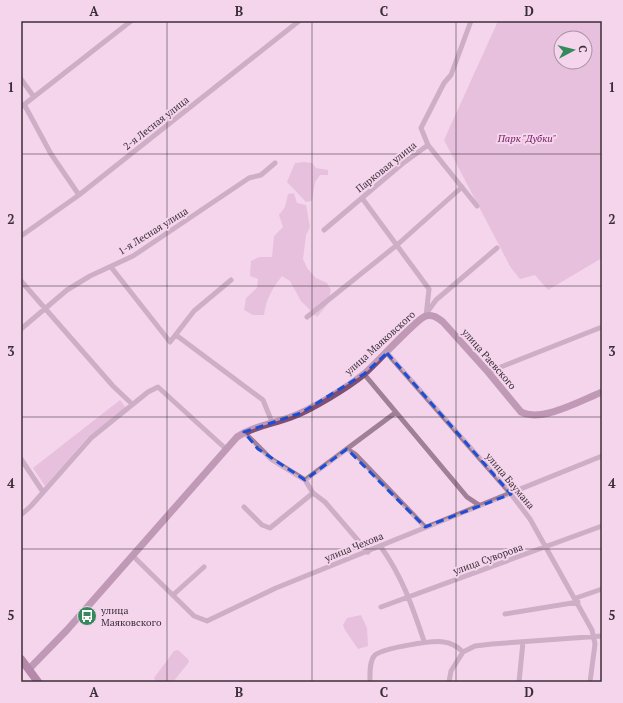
<svg xmlns="http://www.w3.org/2000/svg" width="623" height="703" font-family="'PT Serif',serif">
<style>
.green{fill:#d8a6cb;fill-rule:evenodd}
.lines{fill:none;stroke-linecap:round;stroke-linejoin:round}
.street{stroke:#a07f97;stroke-width:5}
.secondary{stroke:#7f5074;stroke-width:7}
.primary{stroke:#662e5a;stroke-width:8}
.marked{fill:none;stroke:#1d4ed8;stroke-width:3;stroke-dasharray:8 5;stroke-linejoin:round}
.grid{fill:none;stroke:#3b2f37;stroke-width:1;stroke-opacity:0.55}
.labels{text-anchor:middle;dominant-baseline:central;stroke-width:4;stroke-linejoin:round;paint-order:stroke}
.street-label{font-size:10px;fill:#3b2f37;stroke:#f4d5ec}
.park-label{font-size:10px;font-style:italic;fill:#782068;stroke:#f4d5ec}
.poi-label{font-size:10px;fill:#3b2f37;stroke:#f4d5ec;text-anchor:start}
.neatline{fill:none;stroke:#3b2f37;stroke-width:1.5}
.grid-label{font-size:13px;text-anchor:middle;font-weight:bold;fill:#3b2f37}
</style>
<rect width="100%" height="100%" fill="#f4d5ec"/>
<path class="green" d="M 498,21 L 602,21 L 602,258 L 548,290 L 535,275 L 520,279 L 511,268 L 444,140 ZM 561,38 L 585,38 L 585,62 L 561,62 Z
M 304,162 L 312,163 L 316,168 L 328,170 L 328,175 L 320,175 L 315,182 L 312,201 L 306,202 L 287,182 L 295,163 Z
M 294,193 L 297,203 L 306,205 L 310,227 L 306,235 L 303,259 L 307,268 L 316,278 L 327,283 L 331,290 L 327,305 L 317,317 L 301,301 L 290,281 L 282,276 C 272,289 266,299 264,315 L 253,315 L 244,310 L 246,298 L 257,288 L 258,279 L 250,276 L 251,261 L 259,257 L 272,257 L 274,236 L 283,227 L 279,215 L 285,207 L 288,194 Z
M 120,400 L 126,408 L 88,437 L 45,486 L 33,468 Z
M 361,615 L 367,628 L 368,646 L 358,649 L 345,630 L 343,625 L 347,618 Z
M 178,650 L 188,659 L 189,662 L 173,682 L 156,682 L 154,678 L 174,651 Z"/>
<g class="lines">
<path class="street" d="M 471,21 L 451,75 L 444,83 L 421,128 L 428,145 L 477,206
M 21,79 L 34,97
M 24,104 L 51,154 L 79,195
M 21,107 L 131,21
M 362,198 L 429,289 L 426,316
M 324,230 L 402,164 L 428,145
M 21,236 L 79,195 L 299,21
M 111,267 L 170,342 L 194,311 L 231,280
M 21,281 L 113,386 L 132,404
M 428,311 L 436,300 L 497,248
M 307,317 L 397,245 L 462,187
M 21,329 L 67,290 L 90,276 L 133,256 L 249,178 L 261,175 L 275,163
M 176,335 L 263,400 L 272,422
M 387,353 L 511,494 L 530,519 L 592,630 L 595,644 L 590,682
M 488,372 L 602,327
M 364,374 L 467,497 L 479,505
M 244,432 L 271,459 L 305,480 L 313,493 L 325,502 L 368,552
M 347,449 L 355,454 L 425,527
M 21,459 L 43,492
M 305,480 L 395,413
M 244,507 L 262,525 L 270,528 L 313,493
M 21,515 L 31,506 L 91,438 L 148,392 L 158,387 L 226,449
M 381,547 C 403,578 412,606 424,641
M 132,555 L 194,616 L 207,621 L 276,588 L 602,456
M 173,595 L 204,567
M 576,598 L 602,589
M 381,607 L 602,526
M 505,614 L 578,602
M 463,652 L 475,646 L 492,644 L 602,636
M 370,682 C 370,674 369,661 375,655 C 384,648 432,640 444,642 C 451,643 458,647 463,652
M 449,682 L 451,671 L 463,652
M 519,682 L 523,642"/>
<path class="secondary" d="M 29,669 L 67,630 L 237,437 C 253,426 273,424 291,417 C 311,410 348,387 364,374 C 377,363 417,318 426,316 C 433,314 438,318 443,322 L 488,372 L 521,412 C 541,423 582,400 602,392"/>
<path class="primary" d="M 21,659 L 38,682"/>
</g>
<path d="M0 0H623V703H0ZM 387,353 L 511,494 L 425,527 L 347,449 L 305,480 L 258,449 L 244,432 L 301,413 L 364,374 Z" fill="#f4d5ec" fill-opacity=".55" fill-rule="evenodd"/>
<path class="marked" d="M 387,353 L 511,494 L 425,527 L 347,449 L 305,480 L 258,449 L 244,432 L 301,413 L 364,374 Z"/>
<path class="grid" d="M 167,21 L 167,682M 312,21 L 312,682M 456,21 L 456,682M 21,154 L 602,154M 21,286 L 602,286M 21,417 L 602,417M 21,549 L 602,549"/>
<defs>
<g id="bus-disc" transform="scale(1)"><circle r="9.5" fill="#36895b" stroke="#f4d5ec"/><path d="M-5-6H5V4H4V6H2V4H-2V6H-4V4H-5ZM-3.5-4V0h7V-4ZM-3.5 1.2v1.5H-2V1.2ZM2 1.2v1.5H3.5V1.2Z" fill="#fff"/></g>
</defs>
<g fill-rule="evenodd">
<use href="#bus-disc" x="87" y="616"/>
</g>
<g class="labels">
<g class="street-label">
<text transform="translate(156 123) rotate(-38)">2-я Лесная улица</text>
<text transform="translate(386 167) rotate(-39)">Парковая улица</text>
<text transform="translate(153 231) rotate(-32)">1-я Лесная улица</text>
<text transform="translate(380 343) rotate(-42)">улица Маяковского</text>
<text transform="translate(489 359) rotate(49)">улица Раевского</text>
<text transform="translate(510 481) rotate(50)">улица Баумана</text>
<text transform="translate(354 547) rotate(-22)">улица Чехова</text>
<text transform="translate(488 559) rotate(-20)">улица Суворова</text>
</g>
<g class="park-label">
<text x="527" y="138">Парк "Дубки"</text>
</g>
<g class="poi-label">
<text x="101" y="610">улица<tspan x="101" dy="12">Маяковского</tspan></text>
</g>
</g>
<rect width="623" height="703" fill="none" stroke="#f4d5ec" stroke-width="44"/>
<g transform="translate(573 50) rotate(83)"><circle r="19" fill="#f4d5ec" stroke="#aa93a4"/>
<path d="M0-3L7 15L0 10L-7 15Z" fill="#36895b"/>
<text y="-6" font-size="11" font-weight="bold" text-anchor="middle" fill="#3b2f37">С</text>
</g>
<rect x="22" y="22" width="579" height="659" class="neatline"/>
<g class="grid-label">
<text x="94" y="16">A</text>
<text x="239" y="16">B</text>
<text x="384" y="16">C</text>
<text x="529" y="16">D</text>
<text x="11" y="92">1</text>
<text x="612" y="92">1</text>
<text x="11" y="224">2</text>
<text x="612" y="224">2</text>
<text x="11" y="356">3</text>
<text x="612" y="356">3</text>
<text x="11" y="488">4</text>
<text x="612" y="488">4</text>
<text x="11" y="620">5</text>
<text x="612" y="620">5</text>
<text x="94" y="697">A</text>
<text x="239" y="697">B</text>
<text x="384" y="697">C</text>
<text x="529" y="697">D</text>
</g>
</svg>
